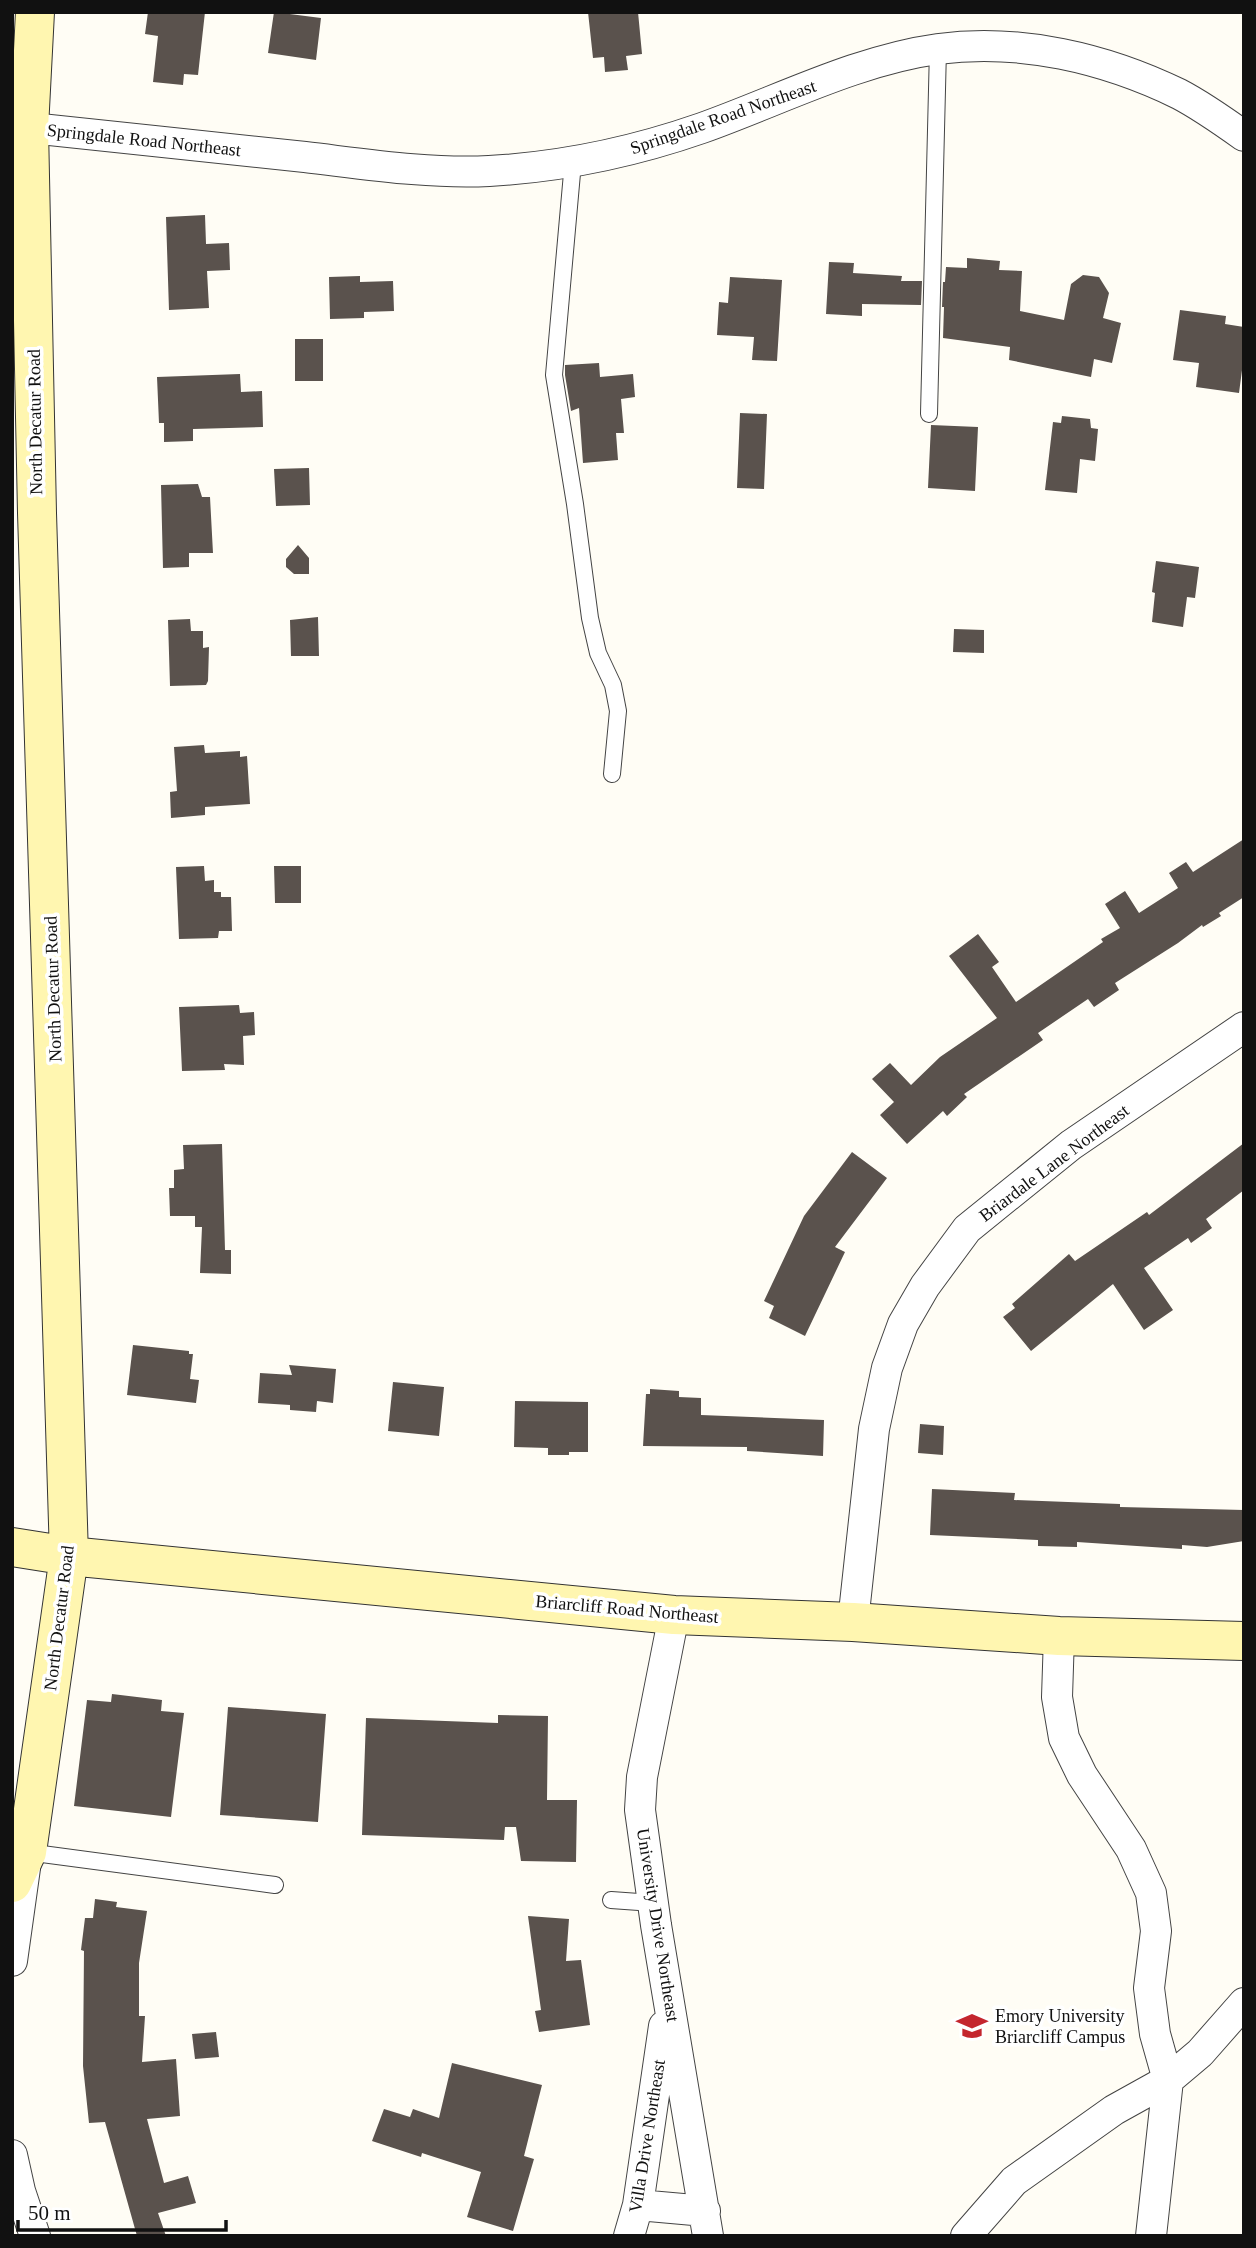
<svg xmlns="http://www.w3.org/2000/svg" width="1256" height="2248" font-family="'Times New Roman',serif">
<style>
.building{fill:#5a524d}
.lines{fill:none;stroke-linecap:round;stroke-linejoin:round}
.lane-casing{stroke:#444;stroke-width:18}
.street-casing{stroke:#444;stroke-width:32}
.secondary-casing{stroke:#333;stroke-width:40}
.lane{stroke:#fff;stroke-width:16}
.street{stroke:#fff;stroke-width:30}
.secondary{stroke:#fff6b0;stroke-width:38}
.labels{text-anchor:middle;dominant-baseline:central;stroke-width:7;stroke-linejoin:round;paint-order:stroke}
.street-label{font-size:18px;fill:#111;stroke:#fff}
.poi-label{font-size:18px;fill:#111;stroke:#fff;text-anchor:start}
</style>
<rect width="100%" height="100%" fill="#fffdf5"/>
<path class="building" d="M 148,12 L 205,12 L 198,75 L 184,74 L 183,85 L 153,82 L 158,36 L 145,34 Z
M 274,12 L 321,18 L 316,60 L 268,53 Z
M 588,12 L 638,12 L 642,54 L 626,56 L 628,70 L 605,72 L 604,57 L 593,58 Z
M 205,215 L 206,244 L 229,243 L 230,270 L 207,271 L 209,308 L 169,310 L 166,217 Z
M 967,258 L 1000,261 L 999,270 L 1022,271 L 1020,311 L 1064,320 L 1071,284 L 1083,275 L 1099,277 L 1109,293 L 1103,318 L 1121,323 L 1112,363 L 1094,359 L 1091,377 L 1009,360 L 1010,347 L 943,338 L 944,307 L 942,307 L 943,282 L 945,282 L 946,267 L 967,268 Z
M 829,262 L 854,263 L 853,273 L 902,276 L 901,281 L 922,281 L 921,305 L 862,304 L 862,316 L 826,314 Z
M 360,276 L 360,282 L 393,281 L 394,311 L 364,312 L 364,318 L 330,319 L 329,277 Z
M 730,277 L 782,280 L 777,361 L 752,360 L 754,337 L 717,335 L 719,302 L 728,303 Z
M 1180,310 L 1226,316 L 1225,324 L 1244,327 L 1244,355 L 1239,393 L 1196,387 L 1199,363 L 1173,360 Z
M 295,339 L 323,339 L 323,381 L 295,381 Z
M 599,363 L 600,377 L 633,374 L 635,397 L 621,399 L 624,433 L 616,433 L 618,460 L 583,463 L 579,408 L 571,411 L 565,375 L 565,365 Z
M 240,374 L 241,392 L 262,391 L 263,427 L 193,429 L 193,441 L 164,442 L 164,423 L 159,423 L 157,377 Z
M 740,413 L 767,414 L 764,489 L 737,488 Z
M 1062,416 L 1090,419 L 1091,428 L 1098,429 L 1095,461 L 1080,459 L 1077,493 L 1045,490 L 1053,422 L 1061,423 Z
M 931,425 L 978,427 L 975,491 L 928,488 Z
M 309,468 L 310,505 L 276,506 L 274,469 Z
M 198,484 L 202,497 L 210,497 L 213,553 L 189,553 L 189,567 L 163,568 L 161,485 Z
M 298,545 L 309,558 L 309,574 L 294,574 L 286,567 L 286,559 Z
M 1156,561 L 1199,567 L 1195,598 L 1187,597 L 1183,627 L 1152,622 L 1155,593 L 1152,592 Z
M 318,617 L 319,656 L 291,656 L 290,620 Z
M 190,619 L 191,631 L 203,631 L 203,648 L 209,647 L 208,681 L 206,685 L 170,686 L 168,620 Z
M 954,629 L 984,630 L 984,653 L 953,652 Z
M 204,745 L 205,753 L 240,751 L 240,757 L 247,756 L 250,804 L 205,807 L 205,815 L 171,818 L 170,792 L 177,791 L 174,747 Z
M 1244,839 L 1244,897 L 1219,913 L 1221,916 L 1203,927 L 1202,925 L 1178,943 L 1115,983 L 1119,990 L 1094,1007 L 1088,999 L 1038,1033 L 1043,1040 L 964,1094 L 967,1097 L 947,1116 L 943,1111 L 907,1144 L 880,1115 L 894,1102 L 872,1079 L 890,1063 L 911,1085 L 940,1057 L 997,1018 L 949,956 L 978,934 L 999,962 L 992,967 L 1016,1002 L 1103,942 L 1101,939 L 1120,928 L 1105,904 L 1125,891 L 1139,913 L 1178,888 L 1169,873 L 1186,862 L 1193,872 Z
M 204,866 L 205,881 L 214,880 L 214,892 L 221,892 L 221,897 L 231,897 L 232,931 L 219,931 L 218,938 L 179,939 L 176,867 Z
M 274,866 L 301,866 L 301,903 L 275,903 Z
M 239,1005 L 240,1013 L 254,1012 L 255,1035 L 243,1036 L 244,1065 L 224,1064 L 225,1070 L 182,1071 L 179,1007 Z
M 1244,1143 L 1244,1190 L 1206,1219 L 1212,1228 L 1191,1243 L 1188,1238 L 1144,1268 L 1173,1310 L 1144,1330 L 1113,1284 L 1031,1351 L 1003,1317 L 1015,1308 L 1012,1304 L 1069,1254 L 1075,1261 L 1147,1212 L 1149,1215 Z
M 222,1144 L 225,1250 L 231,1250 L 231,1274 L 200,1273 L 202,1227 L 195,1227 L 195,1216 L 170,1216 L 169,1188 L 174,1188 L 174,1170 L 184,1169 L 183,1145 Z
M 852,1152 L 887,1178 L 835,1247 L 845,1252 L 805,1336 L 769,1318 L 774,1306 L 764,1301 L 804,1216 Z
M 133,1345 L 189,1351 L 189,1354 L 193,1354 L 190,1379 L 199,1380 L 196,1403 L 127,1395 Z
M 289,1365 L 336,1369 L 333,1403 L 317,1401 L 316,1412 L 290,1410 L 290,1405 L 258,1403 L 260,1373 L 292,1375 Z
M 393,1382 L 444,1387 L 439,1436 L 388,1431 Z
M 650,1389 L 679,1391 L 679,1397 L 701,1398 L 701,1415 L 824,1420 L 823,1456 L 747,1451 L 747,1447 L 643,1446 L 646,1394 L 650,1394 Z
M 515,1401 L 588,1402 L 588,1452 L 569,1452 L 569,1455 L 548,1455 L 548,1448 L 514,1447 Z
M 920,1424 L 944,1426 L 943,1455 L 918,1453 Z
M 932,1489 L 1015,1493 L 1014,1500 L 1120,1504 L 1120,1507 L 1244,1510 L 1244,1541 L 1207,1547 L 1182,1545 L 1182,1549 L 1077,1542 L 1077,1547 L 1038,1546 L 1038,1540 L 930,1535 Z
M 112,1694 L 162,1700 L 161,1711 L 184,1713 L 171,1817 L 74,1806 L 87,1700 L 111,1702 Z
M 228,1707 L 326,1714 L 318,1822 L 220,1815 Z
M 498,1715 L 548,1716 L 547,1800 L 577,1800 L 576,1862 L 521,1861 L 516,1827 L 505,1827 L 504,1840 L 362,1835 L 366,1718 L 498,1723 Z
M 95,1899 L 117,1902 L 116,1907 L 147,1911 L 139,1963 L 139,2016 L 145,2016 L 142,2062 L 176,2059 L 180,2116 L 147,2119 L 164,2183 L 188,2176 L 196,2203 L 158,2213 L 166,2236 L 137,2236 L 105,2122 L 89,2123 L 83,2066 L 84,1951 L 81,1950 L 85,1918 L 93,1918 Z
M 528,1916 L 569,1919 L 566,1961 L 581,1960 L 590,2025 L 539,2032 L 535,2011 L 541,2010 Z
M 216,2032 L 219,2057 L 195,2059 L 192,2034 Z
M 452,2063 L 542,2085 L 524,2156 L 534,2159 L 513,2231 L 467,2217 L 481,2172 L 422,2153 L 421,2157 L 372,2141 L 384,2109 L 410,2117 L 413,2109 L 439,2118 Z"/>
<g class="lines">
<g class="lane-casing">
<path id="lane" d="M 573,162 L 554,375 L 575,504 L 590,618 L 598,653 L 613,685 L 618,711 L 612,774
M 929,414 L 938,49
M 27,1852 L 275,1885
M 611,1900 L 653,1903"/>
</g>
<g class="street-casing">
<path id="street" d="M 12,126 C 110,136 207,147 305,157 C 365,164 428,174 489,171 C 562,167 633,152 702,128 C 778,101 857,60 938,49 C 1020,38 1105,58 1179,94 C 1202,106 1223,121 1244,136
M 674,1615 L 642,1777 L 640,1810 L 656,1925 L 708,2236
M 853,1622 L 874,1429 L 887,1368 L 903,1324 L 925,1286 L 967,1229 L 1071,1145 L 1244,1027
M 1059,1636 L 1057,1697 L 1064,1738 L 1082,1775 L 1131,1849 L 1151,1893 L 1156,1931 L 1149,1988 L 1155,2034 L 1168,2080 L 1200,2053 L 1244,2003
M 12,1961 L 26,1861
M 12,2155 L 20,2191 L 35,2236
M 638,2205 L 705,2211
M 629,2236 L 638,2205 L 664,2026
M 966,2236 L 1014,2181 L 1114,2110 L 1168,2080 L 1151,2236"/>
</g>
<g class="secondary-casing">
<path id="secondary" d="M 12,1547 L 69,1556 L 674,1615 L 853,1622 L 1059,1636 L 1244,1641
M 12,1883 L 27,1852 L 69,1556 L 37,513 L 29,128 L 35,12"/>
</g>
<use href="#lane" class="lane"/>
<use href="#street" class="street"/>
<use href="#secondary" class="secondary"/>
</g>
<defs>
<g id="university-bare" transform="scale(2.415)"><path d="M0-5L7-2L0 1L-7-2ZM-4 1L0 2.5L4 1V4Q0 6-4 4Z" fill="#c4262e" stroke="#fff" stroke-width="2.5" paint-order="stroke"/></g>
</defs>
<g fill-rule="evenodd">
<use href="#university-bare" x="972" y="2026"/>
</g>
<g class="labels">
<g class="street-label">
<text transform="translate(723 117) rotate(-19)">Springdale Road Northeast</text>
<text transform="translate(144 140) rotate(6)">Springdale Road Northeast</text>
<text transform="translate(35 422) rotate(-91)">North Decatur Road</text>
<text transform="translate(53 989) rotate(-92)">North Decatur Road</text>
<text transform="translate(1054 1163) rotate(-37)">Briardale Lane Northeast</text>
<text transform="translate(627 1609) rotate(5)">Briarcliff Road Northeast</text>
<text transform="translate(59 1618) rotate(-83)">North Decatur Road</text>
<text transform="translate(658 1925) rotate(81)">University Drive Northeast</text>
<text transform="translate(647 2136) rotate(-81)">Villa Drive Northeast</text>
</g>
<g class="poi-label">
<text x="995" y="2016">Emory University<tspan x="995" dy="21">Briarcliff Campus</tspan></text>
</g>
</g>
<rect width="1256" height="2248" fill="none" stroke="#111111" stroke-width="28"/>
<path d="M18 2220v10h208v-10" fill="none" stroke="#111111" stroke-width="3.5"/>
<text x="28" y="2220" font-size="21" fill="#111111" stroke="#ffffff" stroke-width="5" paint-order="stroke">50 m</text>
</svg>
